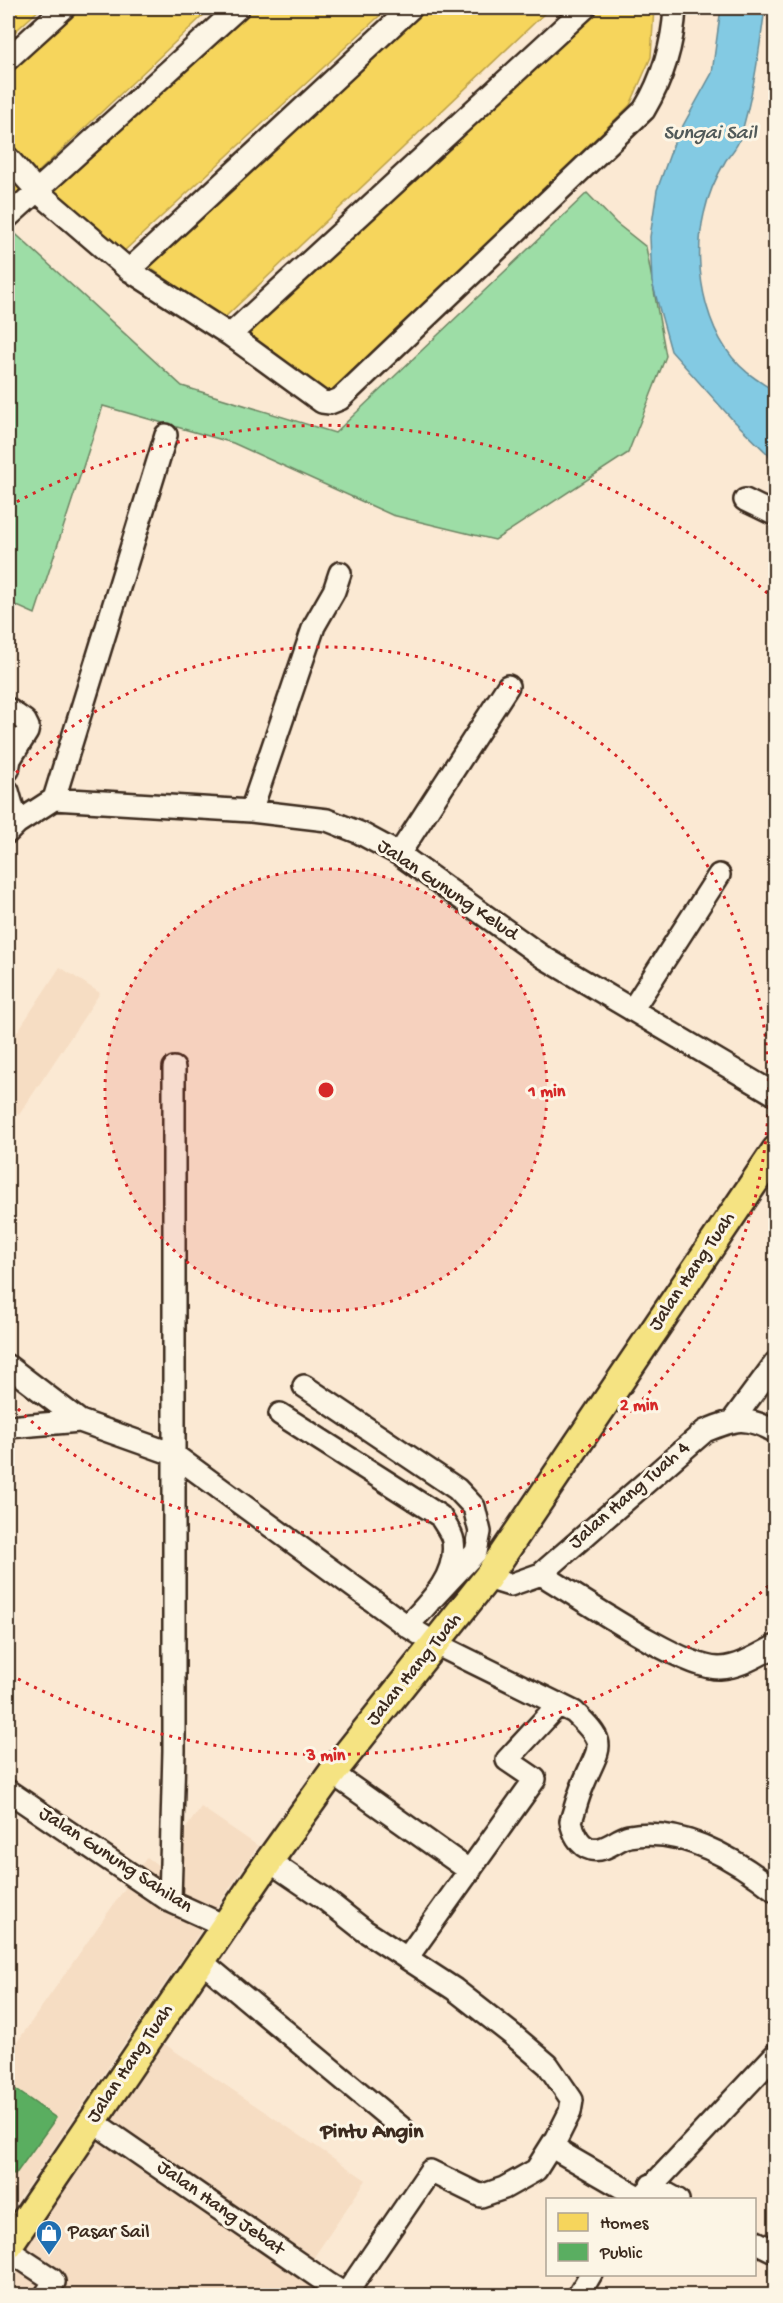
<svg xmlns="http://www.w3.org/2000/svg" width="783" height="2303" font-family="'Gochi Hand',sans-serif">
<style>
.built{fill:#f6ddc3}
.green{fill:#9ddda6;stroke:#6c8462;stroke-width:1.5}
.water{fill:#83cae3;stroke:#668a94;stroke-width:1.5}
.homes{fill:#f6d55c;stroke:#bea249;stroke-width:1.5}
.public{fill:#5aae61;stroke:#51864d;stroke-width:1.5}
.lines{fill:none;stroke-linecap:round;stroke-linejoin:round}
.minor-casing{stroke:#3b2a1e;stroke-width:26}
.major-casing{stroke:#3b2a1e;stroke-width:32}
.minor{stroke:#fcf5e5;stroke-width:21}
.major{stroke:#f5e382;stroke-width:27}
.ring{fill:none;stroke:#d62828;stroke-width:3;stroke-dasharray:3 6}
.labels{text-anchor:middle;dominant-baseline:central;stroke-width:6;stroke-linejoin:round;paint-order:stroke}
.street-label{font-size:20px;fill:#3b2a1e;stroke:#fcf5e5}
.poi-label{font-size:20px;fill:#3b2a1e;stroke:#fcf5e5;text-anchor:start}
.water-label{font-size:21px;font-style:italic;fill:#515a59;stroke:#fcf5e5}
.quarter-label{font-size:22px;font-weight:bold;fill:#3b2a1e;stroke:#fcf5e5}
.centre{fill:#d62828;stroke:#fcf5e5;stroke-width:3}
.ring-label{font-size:18px;text-anchor:middle;font-weight:bold;fill:#d62828;stroke:#fcf5e5;stroke-width:6;stroke-linejoin:round;paint-order:stroke}
</style>
<rect width="100%" height="100%" fill="#fbe9d3"/>
<filter id="ink" filterUnits="userSpaceOnUse"><feTurbulence type="fractalNoise" baseFrequency=".0167" numOctaves="2"/><feDisplacementMap in="SourceGraphic" scale="12" xChannelSelector="R" yChannelSelector="G"/><feConvolveMatrix kernelMatrix="1 2 1 2 8 2 1 2 1" color-interpolation-filters="sRGB"/></filter>
<g filter="url(#ink)">
<path class="built" d="M 60,967 L 100,993 L 19,1115 L 8,1107 L 8,1046 Z
M 201,1807 L 258,1846 L 8,2215 L 8,2055 L 147,1857 L 183,1884 L 184,1831 Z
M 160,2041 L 366,2180 L 312,2260 L 314,2289 L 310,2295 L 8,2296 L 8,2265 Z"/>
<path class="green" d="M 587,193 L 616,223 L 646,247 L 666,356 L 628,453 L 495,540 L 392,515 L 233,443 L 103,406 L 35,614 L 8,602 L 8,227 L 182,386 L 335,433 Z"/>
<path class="water" d="M 721,8 L 765,8 C 759,53 753,97 739,141 C 736,148 731,154 726,160 C 716,177 708,195 704,214 C 691,269 706,346 756,379 C 762,383 768,388 775,390 L 775,461 L 731,418 L 671,351 L 652,282 L 650,237 L 657,190 L 675,140 L 712,73 Z"/>
<path class="homes" d="M 8,8 L 41,8 L 8,38 Z
M 73,8 L 211,8 L 35,175 L 8,146 L 8,68 Z
M 249,8 L 388,8 L 124,251 L 53,191 Z
M 427,8 L 550,8 L 223,319 L 148,266 Z
M 596,8 L 654,8 L 651,57 L 630,105 L 330,397 L 239,333 Z
M 8,170 L 23,187 L 8,201 Z"/>
<path class="public" d="M 15,2089 L 56,2118 L 15,2175 L 8,2169 L 8,2093 L 11,2095 Z"/>
<g class="lines">
<g class="minor-casing">
<path id="minor" d="M 8,59 L 64,8
M 8,158 L 37,191 L 129,270 L 230,335 L 322,402 L 330,403 L 340,399 L 644,110 C 662,80 673,44 675,8
M 8,217 L 238,8
M 129,270 L 411,8
M 230,335 L 585,8
M 745,500 L 776,515
M 8,709 L 25,721 L 28,727 L 27,732 L 10,759 L 8,770
M 8,791 L 17,823
M 54,799 L 166,435
M 251,811 L 314,626 L 334,591 L 340,573
M 8,832 L 17,823 L 54,799 L 251,811 L 327,820 L 360,833 L 399,854 L 543,957 L 776,1095
M 399,854 L 508,686
M 632,1010 L 719,875
M 8,1366 L 80,1421
M 304,1386 L 457,1489 L 474,1507 L 480,1532 L 476,1552 L 432,1599
M 280,1414 L 440,1516 C 444,1523 452,1533 453,1541 C 458,1576 429,1603 407,1626
M 733,1420 L 776,1362
M 8,1427 L 80,1421 L 173,1454 L 407,1626 L 436,1644 L 574,1712 C 610,1746 599,1745 583,1785 C 578,1796 575,1809 571,1821 C 573,1832 579,1846 591,1849 C 606,1852 616,1839 629,1836 C 682,1826 736,1859 776,1891
M 541,1574 C 576,1595 684,1670 720,1668 C 740,1667 758,1655 776,1646
M 487,1578 L 510,1585 L 541,1574 L 705,1431 C 735,1419 745,1415 776,1432
M 332,1773 L 470,1871
M 8,1791 L 170,1901 L 225,1926
M 269,1861 L 322,1897 L 365,1931 L 454,1989 L 514,2036 L 548,2065 L 572,2100 L 570,2112 L 555,2142 L 553,2143 L 562,2153 L 640,2198
M 170,1901 L 174,1751 L 174,1068
M 407,1958 L 535,1779 L 507,1760 L 558,1705
M 201,1961 L 403,2129
M 92,2121 L 327,2283 L 348,2296
M 651,2185 L 678,2200
M 639,2200 L 776,2054
M 754,2241 L 776,2252
M 8,2250 L 52,2279 L 54,2282 L 45,2296
M 346,2294 L 430,2171 L 481,2196 L 504,2188 L 536,2170 L 553,2143
M 578,2296 L 591,2274"/>
</g>
<g class="major-casing">
<path id="major" d="M 8,2246 L 269,1861 L 332,1773 L 487,1578 L 776,1150"/>
</g>
<use href="#minor" class="minor"/>
<use href="#major" class="major"/>
</g>
</g>
<circle cx="326" cy="1090" r="221" fill="#d62828" fill-opacity=".12"/>
<g class="ring">
<circle cx="326" cy="1090" r="221"/>
<path d="M10 779A443 443 0 1 1 10 1401"/>
<path d="M775 1580A664 664 0 0 1 9 1674M9 506A664 664 0 0 1 775 600"/>
</g>
<defs>
<g id="shop-pin" transform="scale(1.35)"><path d="M0 17L-7.5 6A9.5 9.5 0 1 1 7.5 6Z" fill="#1f6fb2" stroke="#fcf5e5"/><path d="M-5-2.5h2.3a2.7 3.5 0 0 1 5.4 0H5L5.5 6h-11ZM-1.5-2.5h3a1.5 2.3 0 0 0-3 0Z" fill="#fff"/></g>
</defs>
<g fill-rule="evenodd">
<use href="#shop-pin" x="49" y="2233"/>
</g>
<g class="labels">
<g class="street-label">
<text transform="translate(447 891) rotate(34)">Jalan Gunung Kelud</text>
<text transform="translate(693 1272) rotate(-56)">Jalan Hang Tuah</text>
<text transform="translate(630 1496) rotate(-41)">Jalan Hang Tuah 4</text>
<text transform="translate(415 1670) rotate(-51)">Jalan Hang Tuah</text>
<text transform="translate(115 1861) rotate(33)">Jalan Gunung Sahilan</text>
<text transform="translate(131 2064) rotate(-56)">Jalan Hang Tuah</text>
<text transform="translate(220 2209) rotate(35)">Jalan Hang Jebat</text>
</g>
<g class="poi-label">
<text x="68" y="2233">Pasar Sail</text>
</g>
<g class="water-label">
<text x="710" y="134">Sungai Sail</text>
</g>
<g class="quarter-label">
<text x="372" y="2133">Pintu Angin</text>
</g>
</g>
<circle cx="326" cy="1090" r="9" class="centre"/>
<g class="ring-label">
<text x="547" y="1096">1 min</text>
<text x="639" y="1410">2 min</text>
<text x="326" y="1760">3 min</text>
</g>
<rect width="783" height="2303" fill="none" stroke="#fcf5e5" stroke-width="30"/>
<rect x="15" y="15" width="753" height="2273" fill="none" stroke="#3b2a1e" stroke-width="2" filter="url(#ink)"/>
<rect x="546" y="2198" width="210" height="78" fill="#fcf5e5" stroke="#afa495" stroke-width="1.5"/>
<rect x="558" y="2213" width="30" height="18" fill="#f6d55c" stroke="#afa495" stroke-width="1.5"/>
<text x="600" y="2228" font-size="18" fill="#3b2a1e">Homes</text>
<rect x="558" y="2243" width="30" height="18" fill="#5aae61" stroke="#afa495" stroke-width="1.5"/>
<text x="600" y="2258" font-size="18" fill="#3b2a1e">Public</text>
</svg>
